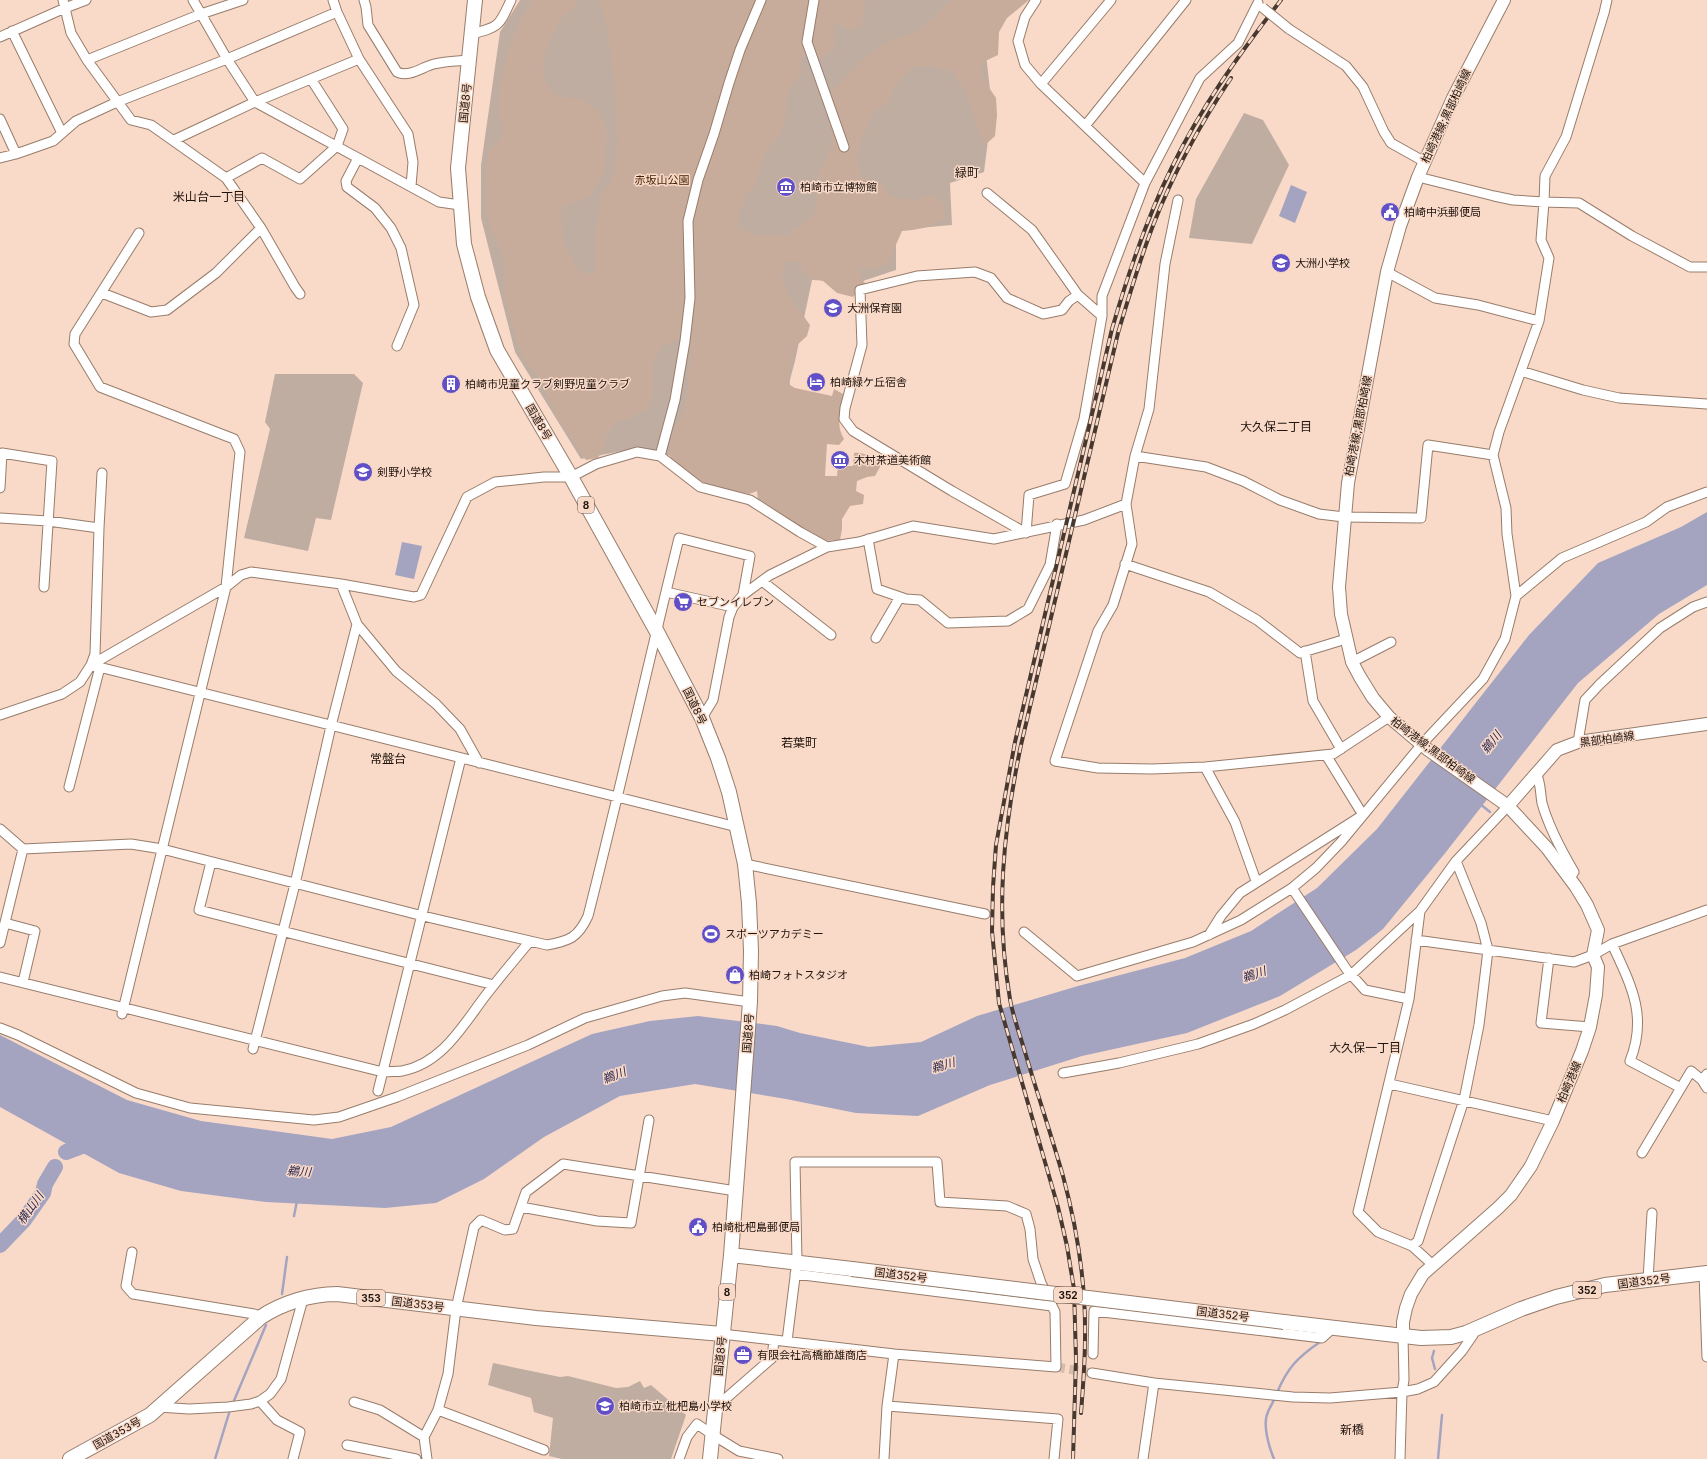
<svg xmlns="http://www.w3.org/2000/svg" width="1707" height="1459" font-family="Inter,'Noto Sans JP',sans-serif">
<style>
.green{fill:#bfada2}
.forest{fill:#c8ac9b}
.water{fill:#a4a4c1}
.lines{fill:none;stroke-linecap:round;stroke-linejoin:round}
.stream{stroke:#a4a4c1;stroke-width:2.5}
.river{stroke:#a4a4c1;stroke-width:16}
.minor-tunnel{stroke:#d8bcac;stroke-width:9;stroke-dasharray:9 4.5;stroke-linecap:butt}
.minor-casing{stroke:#987c6b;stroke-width:11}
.major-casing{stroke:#987c6b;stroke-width:14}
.highway-casing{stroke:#987c6b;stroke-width:16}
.minor{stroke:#fff;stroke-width:9}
.major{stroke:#fff;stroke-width:12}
.highway{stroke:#fff;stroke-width:14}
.rail-casing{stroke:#473830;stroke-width:4}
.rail{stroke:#f9dac8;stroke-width:2.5;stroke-dasharray:8;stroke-linecap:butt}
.minor-bridge-casing{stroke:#987c6b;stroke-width:11;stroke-linecap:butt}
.highway-bridge-casing{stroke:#987c6b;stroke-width:16;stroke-linecap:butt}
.minor-bridge{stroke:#fff;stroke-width:9}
.highway-bridge{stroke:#fff;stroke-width:14}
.labels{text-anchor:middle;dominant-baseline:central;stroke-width:3;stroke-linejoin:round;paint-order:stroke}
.shield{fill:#f9dac8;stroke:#604f45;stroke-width:1}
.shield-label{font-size:10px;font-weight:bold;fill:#1e130d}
.street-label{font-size:11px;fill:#1e130d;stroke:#f9dac8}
.park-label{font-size:11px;fill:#441e01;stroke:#f9dac8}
.poi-label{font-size:11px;fill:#1e130d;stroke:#f9dac8;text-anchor:start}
.neighbourhood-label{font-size:12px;fill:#1e130d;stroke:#f9dac8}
.water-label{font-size:12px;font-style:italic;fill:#2b2850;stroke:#f9dac8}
</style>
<rect width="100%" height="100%" fill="#f9dac8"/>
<path class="green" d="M 520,0 L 1004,0 L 986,54 L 992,108 L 984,172 L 950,183 L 952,225 L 896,230 L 896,270 L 860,282 L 812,280 L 795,361 L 780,417 L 719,480 L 668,455 L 637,448 L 581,459 L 515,352 L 481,218 L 481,165 L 500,32 Z
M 1244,113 L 1263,120 L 1289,165 L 1252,244 L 1189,238 L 1196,199 Z
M 275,374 L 354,374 L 363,383 L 331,520 L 316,518 L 308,551 L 244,538 L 270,429 L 265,422 Z
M 493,1363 L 560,1377 L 568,1376 L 616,1388 L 628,1387 L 640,1381 L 644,1388 L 651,1385 L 686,1415 L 671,1459 L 562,1459 L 549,1456 L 553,1418 L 534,1412 L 531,1398 L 488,1385 Z"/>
<path class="forest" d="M 532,0 L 576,0 L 576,7 L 564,15 L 551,36 L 542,63 L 545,82 L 559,97 L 582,99 L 598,111 L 607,132 L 605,169 L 591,195 L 561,208 L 563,243 L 579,271 L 594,275 L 595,238 L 601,196 L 614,177 L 618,143 L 615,86 L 607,27 L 599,0 L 866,0 L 864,2 L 862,25 L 859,29 L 846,29 L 835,22 C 832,31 835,39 834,48 L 823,57 L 801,57 L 801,73 L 786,96 L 786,113 L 782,131 L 765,153 L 755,186 L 747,193 L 739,212 L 738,228 L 754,234 L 767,236 L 787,235 L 815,214 L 819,186 L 818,173 L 826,160 L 833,142 L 831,124 L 833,105 L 830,94 L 861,60 L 892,39 L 916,33 L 935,17 L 951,0 L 1029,0 L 1007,18 L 999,32 L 998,55 L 981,63 L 982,77 L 996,98 L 997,115 L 995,136 L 984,146 L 966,91 L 953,72 L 933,66 L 912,67 L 892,90 L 889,102 L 872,113 L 862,139 L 857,158 L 861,178 L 881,183 L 892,198 L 915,200 L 933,195 L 945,205 L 945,219 C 931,227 919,230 902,231 L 887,265 L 872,269 L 861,267 L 859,276 L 865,283 L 853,297 L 837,293 L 823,281 L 807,277 L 797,261 L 785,262 L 782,275 L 787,293 L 810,325 L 807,336 L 796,346 L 789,375 L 790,385 L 795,388 L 832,396 L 834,389 L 843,394 C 843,412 834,422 844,439 L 839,445 L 827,444 L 825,476 L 837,476 L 838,466 L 853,466 L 854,453 C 862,451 876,458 881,465 L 875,476 L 867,477 L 857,481 L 856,491 L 864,495 L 863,504 L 850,506 L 842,519 L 842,529 L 840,540 L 824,541 L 809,537 L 758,500 L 757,491 L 749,494 L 711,486 L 676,469 L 670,456 L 671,440 L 675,427 L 683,414 L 687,396 L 691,348 L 678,339 L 661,346 L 654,359 L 653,389 L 652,399 L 647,409 L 627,419 L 617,422 L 606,435 L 604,447 L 598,458 L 586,460 L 557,417 L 539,377 L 524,359 L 517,341 L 504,294 L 505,261 L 488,222 L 486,176 L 488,152 L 501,139 L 503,128 L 498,111 L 501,80 L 511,41 Z"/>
<path class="water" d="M 1291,185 L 1307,192 L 1295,223 L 1279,216 Z
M 1707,512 L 1707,585 L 1659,614 L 1578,683 L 1446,852 L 1383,929 L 1356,950 L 1280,996 L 1187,1033 L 1082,1056 L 990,1085 L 918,1116 L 856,1113 L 786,1099 L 695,1084 L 620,1096 L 544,1137 L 484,1179 L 436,1203 L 385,1208 L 266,1202 L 181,1191 L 119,1173 L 0,1107 L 0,1035 L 127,1100 L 201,1121 L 332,1139 L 391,1127 L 592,1034 L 650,1021 L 698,1016 L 777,1026 L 800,1033 L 869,1047 L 921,1042 L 977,1016 L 1078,986 L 1185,958 L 1251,931 L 1317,888 L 1377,829 L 1529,635 L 1598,563 L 1681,527 Z
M 402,542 L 422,546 L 414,579 L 395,575 Z"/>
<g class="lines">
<path class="stream" d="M 1480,804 L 1490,812
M 294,1216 L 297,1201
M 282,1294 L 287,1257
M 1434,1351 L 1432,1358 L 1435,1369
M 1277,1393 C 1287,1368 1298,1357 1320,1342
M 233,1403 L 266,1325
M 215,1459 L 230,1410
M 1274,1459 C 1269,1447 1262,1424 1268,1412 C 1270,1407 1273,1403 1275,1397
M 1438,1459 L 1442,1415"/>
<path class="river" d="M 66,1152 L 95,1141
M 0,1245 L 24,1220 L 43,1193 L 45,1184 L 55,1167"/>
<path class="minor-tunnel" d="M 1056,1367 L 1092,1373"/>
<g class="minor-casing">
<path id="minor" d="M 63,0 L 71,33 L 87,60 L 131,120 L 151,125 L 226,178 L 262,158 L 300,179 L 337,146 L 343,129 L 311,79
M 193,0 L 227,59 L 255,102 L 439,202 L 460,205
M 333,0 L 337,12 L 359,59 L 408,134 L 413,162 L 411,186
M 364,0 L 366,7 L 368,25 L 397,72 C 409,78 422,67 434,64 C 445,61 458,61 469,60
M 814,0 L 807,42 L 844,147
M 1607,0 L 1604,13 L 1566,137 L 1545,176 L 1544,202 L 1579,203 L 1632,236 L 1690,267 L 1707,267
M 1289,29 L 1346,66 L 1363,87 L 1384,132 L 1391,143 L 1425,162
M 12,31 L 62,133
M 471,34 C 500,27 499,26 511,0
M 0,37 L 65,8 L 86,0
M 87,60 L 201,14 L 243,0
M 1041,84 L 1111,0
M 0,119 L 16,154
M 1085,126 L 1186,0
M 174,140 L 255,102 L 359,59
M 0,158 L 16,154 L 53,141 L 76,121 L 117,102 L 227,59 L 337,12
M 358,158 L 346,181 L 347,187 L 375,208 L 391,228 L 401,248 L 414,305 L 397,346
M 226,178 L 261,228 L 295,287 L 300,294
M 1145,183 L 1200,78 L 1238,43 L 1258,3
M 987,193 L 1032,230 L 1078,295 L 1102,316
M 1178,200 L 1165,264 L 1149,409 L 1135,456 L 1126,504 L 1132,544 L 1113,605 L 1098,631 L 1055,761 L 1098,768 L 1152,769 L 1205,767 L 1333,754 L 1389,717
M 1387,272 L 1435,298 L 1478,305 L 1539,321
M 102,293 L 151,312 L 167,310 L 216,273 L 261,228
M 1521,371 L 1583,390 L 1619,398 L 1707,404
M 660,456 L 675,400 L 685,341 L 690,298 L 688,221 L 698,180 L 714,134 L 729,83 L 740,50 L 761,0
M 1135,456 L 1206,467 L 1243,481 L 1280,500 L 1319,514 L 1344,517 L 1421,518 L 1428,445 L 1493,455
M 0,488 L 2,453 L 52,461 L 44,587
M 0,518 L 48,521 L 99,528 L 95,654 L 91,665
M 99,528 L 102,473
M 1026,533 L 1029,495 L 1065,484 L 1084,419 L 1102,316 L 1102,296 L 1145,183 L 1041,84 L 1025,65 L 1018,41 L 1025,17 L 1036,0
M 1026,533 L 952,491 L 853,431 L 844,419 L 845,408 L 862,345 L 860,290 L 917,276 L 975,272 L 991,278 L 1007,298 L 1043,314 L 1062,310 L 1069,301 L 1078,295
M 868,539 L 877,589 L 906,599 L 920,600 L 948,623 L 1008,621 L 1028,609 L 1050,565 L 1057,524
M 1125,564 L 1209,592 L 1257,620 L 1300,653 L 1346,639
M 762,581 L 831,635
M 341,584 L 357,624 L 396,671 L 436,704 L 460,729 L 479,763
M 666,592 L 733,607
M 1516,596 L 1562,558 L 1646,522 L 1667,507 L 1707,492
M 876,638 L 900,597
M 1305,651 L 1313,701 L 1341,749
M 1352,662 L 1391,642
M 91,665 L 226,587 L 241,575 L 251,572 L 341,584 L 414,597 L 421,595 L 467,497 L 495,482 L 544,477 L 571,477 L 596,464 L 637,452 L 660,456 L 700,487 L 750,500 L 800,532 L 827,547
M 0,715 L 62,694 L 80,682 L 91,665 L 737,827
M 702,718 L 713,700 L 729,617 L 733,607 L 743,595 L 770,575 L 827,547 L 859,542 L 913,526 L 994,539 L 1084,520 L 1126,504
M 1578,742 L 1585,700 L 1600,684 L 1660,628 L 1693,607 L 1707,602
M 1205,767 L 1235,822 L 1256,881
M 1536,773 C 1541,783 1540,792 1542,803 C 1549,828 1561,850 1574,872 L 1570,878
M 69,787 L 100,667
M 0,829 L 23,849 L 131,844 L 162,849 L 423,916 L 547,945 C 569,941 578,938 588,916 C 620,790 648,664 679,538 L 750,556 L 743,595
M 211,862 L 199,910 L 494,985
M 745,864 L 985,914
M 1292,888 L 1347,970 L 1365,990 L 1409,999
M 5,923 L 35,931 L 23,982
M 1024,932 L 1077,976 L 1193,942 L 1241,920 L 1292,888 L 1316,868 L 1341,842 L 1422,744 L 1483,679 L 1505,639 L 1516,596 L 1507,534 L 1506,508 L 1493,455 L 1499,432 L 1539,321 L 1549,258 L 1541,240 L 1544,202 L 1513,200 L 1494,196 L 1418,177
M 1209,935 L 1221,916 L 1240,893 L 1363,815 L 1326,755
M 1416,940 L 1574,962 L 1593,955 L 1612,944 L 1707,910
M 0,943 L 23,849
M 1612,944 C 1631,985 1648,1016 1630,1061 L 1681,1088
M 1549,958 L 1541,1023 L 1590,1027
M 0,977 L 383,1072 C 389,1071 396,1072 402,1071 C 442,1064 463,1025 486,995 C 500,977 515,959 530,941
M 122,1014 L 226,587 L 240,452 L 234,439 L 100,387 L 74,344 L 75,334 L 139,233
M 0,1028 L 18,1035 L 136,1093 L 190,1108 L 314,1120 L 339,1117 L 397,1097 L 528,1045 L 585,1018 L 662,996 L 685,993 L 750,1002
M 253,1049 L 295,884 L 331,726 L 357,624
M 1063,1073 L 1119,1063 L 1198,1044 L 1254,1024 L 1285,1010 L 1351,975 L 1420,911
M 1707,1074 L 1702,1080 L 1707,1088
M 1390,1084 L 1553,1121
M 378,1091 L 461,758
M 1642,1153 L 1691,1071 L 1702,1080
M 521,1207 L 597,1221 L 631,1223 L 649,1120
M 1412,1246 L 1418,1241 L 1464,1100 L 1479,1025 L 1488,950 L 1481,923 L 1456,861
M 132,1252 L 126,1286 L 133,1294 L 254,1314 L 261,1317
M 1433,1265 L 1412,1246 L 1378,1232 L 1358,1212 L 1409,999 L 1420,911 L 1456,861 L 1508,806
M 795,1274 L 1052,1306
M 1704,1274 L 1707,1357
M 1648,1280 L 1652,1213
M 722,1334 L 894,1354 L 1056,1367 L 1055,1312 L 1041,1283 L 1033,1259 L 1030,1229 L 1026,1214 L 1007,1206 L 940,1202 L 937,1162 L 795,1162 L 797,1261 L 787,1341
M 1093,1354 L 1094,1311 L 1322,1338 L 1333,1328
M 1092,1373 L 1154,1383
M 260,1401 L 277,1420 L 300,1432 L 293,1459
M 354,1402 L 380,1410 L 424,1437
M 716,1402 L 723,1401 L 772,1358 L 774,1340
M 887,1406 L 1058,1419 L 1054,1459
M 158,1407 L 189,1409 L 228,1407 L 251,1404 L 260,1401 L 270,1394 L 281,1379 L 303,1299
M 438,1410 L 544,1450
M 347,1445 L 416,1459
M 427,1459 L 424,1437 L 438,1410 L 448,1374 L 456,1309 L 474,1227 L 481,1220 L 505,1230 L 513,1229 L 526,1192 L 563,1164 L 736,1191
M 679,1459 L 687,1437 L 697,1424 L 713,1435 L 739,1451 L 778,1459
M 884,1459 L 887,1406 L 894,1354
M 1143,1459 L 1154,1383 L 1293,1397 L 1330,1398 L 1402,1392 L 1418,1389 L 1434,1382 L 1462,1351 L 1473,1335 L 1473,1330
M 1400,1459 L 1402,1392 L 1404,1380 L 1403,1336"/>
</g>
<g class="major-casing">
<path id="major" d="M 1508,806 L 1557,750 L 1578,742 L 1707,724
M 1403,1336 L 1403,1322 L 1406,1308 L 1411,1294 L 1423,1274 L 1498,1208 L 1511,1195 L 1531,1166 L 1553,1121 L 1582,1051 L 1590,1027 L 1596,995 L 1598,967 L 1593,955 L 1598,930 L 1587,905 L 1576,887 L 1547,848 L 1508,806 L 1427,749 L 1389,717 L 1373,698 L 1360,677 L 1352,662 L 1341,614 L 1339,587 L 1348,483 L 1387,272 L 1400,226 L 1418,177 L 1453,98 L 1504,0"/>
</g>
<g class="highway-casing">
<path id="highway" d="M 475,0 L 458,168 L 464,244 L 478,297 L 497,350 L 571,477 L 656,630 L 702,718 L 718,758 L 729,792 L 745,864 L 749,903 L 751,951 L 750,1002 L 731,1255 L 710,1459
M 731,1255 L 852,1269
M 1284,1322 L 1421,1338 L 1451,1337 L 1466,1333 L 1521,1309 L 1556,1297 L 1605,1285 L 1707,1273
M 70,1459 L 150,1415 L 261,1317 C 282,1303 311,1294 337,1294 L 536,1318 L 722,1334"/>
</g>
<use href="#minor" class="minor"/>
<use href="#major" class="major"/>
<use href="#highway" class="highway"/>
<g class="rail-casing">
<path id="rail" d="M 1081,1413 C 1083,1388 1085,1363 1085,1338 C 1086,1284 1077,1228 1063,1176 C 1051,1134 1037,1093 1025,1052 C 1020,1035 1013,1017 1010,999 C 995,912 1003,831 1021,745 L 1118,333 C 1129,296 1140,259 1154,223 C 1174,172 1201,123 1231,78
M 1073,1459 L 1076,1359 L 1074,1289 L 1067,1246 L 1058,1207 L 999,1003 L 992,931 L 993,887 L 996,845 L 1015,742 L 1112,329 C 1128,274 1146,219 1172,167 C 1201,107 1240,53 1281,0"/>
</g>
<use href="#rail" class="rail"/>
<g class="minor-bridge-casing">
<path id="minor-bridge" d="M 1263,8 L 1289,29"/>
</g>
<g class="highway-bridge-casing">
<path id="highway-bridge" d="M 852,1269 L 1284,1322"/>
</g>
<use href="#minor-bridge" class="minor-bridge"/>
<use href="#highway-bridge" class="highway-bridge"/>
</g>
<defs>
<g id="museum-disc" transform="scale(1)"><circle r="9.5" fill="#614fc7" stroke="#f9dac8"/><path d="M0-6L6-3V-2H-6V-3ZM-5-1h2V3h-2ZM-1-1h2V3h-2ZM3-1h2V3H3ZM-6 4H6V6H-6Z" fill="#fff"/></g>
<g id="civic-disc" transform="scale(1)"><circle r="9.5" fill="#614fc7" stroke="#f9dac8"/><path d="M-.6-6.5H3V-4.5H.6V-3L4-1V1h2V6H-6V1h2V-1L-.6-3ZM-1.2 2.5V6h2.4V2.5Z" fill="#fff"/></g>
<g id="school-disc" transform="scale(1)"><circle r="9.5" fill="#614fc7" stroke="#f9dac8"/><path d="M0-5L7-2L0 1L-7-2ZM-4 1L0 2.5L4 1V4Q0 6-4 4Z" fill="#fff"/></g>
<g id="hotel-disc" transform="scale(1)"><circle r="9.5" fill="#614fc7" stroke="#f9dac8"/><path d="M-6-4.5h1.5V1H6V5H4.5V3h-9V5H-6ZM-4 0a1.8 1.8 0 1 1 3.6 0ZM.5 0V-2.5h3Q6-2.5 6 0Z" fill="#fff"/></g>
<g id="building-disc" transform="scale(1)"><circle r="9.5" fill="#614fc7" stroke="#f9dac8"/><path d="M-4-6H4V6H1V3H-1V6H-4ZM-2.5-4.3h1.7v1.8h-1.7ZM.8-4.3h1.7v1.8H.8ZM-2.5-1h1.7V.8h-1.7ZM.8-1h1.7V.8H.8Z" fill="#fff"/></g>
<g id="supermarket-disc" transform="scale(1)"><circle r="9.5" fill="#614fc7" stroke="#f9dac8"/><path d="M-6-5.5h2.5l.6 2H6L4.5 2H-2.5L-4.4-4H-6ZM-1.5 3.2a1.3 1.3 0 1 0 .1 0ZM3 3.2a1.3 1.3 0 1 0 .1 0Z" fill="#fff"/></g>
<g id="stadium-disc" transform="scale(1)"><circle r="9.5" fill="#614fc7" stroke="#f9dac8"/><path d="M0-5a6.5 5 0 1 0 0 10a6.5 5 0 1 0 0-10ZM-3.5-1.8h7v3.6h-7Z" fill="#fff"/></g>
<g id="shop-disc" transform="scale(1)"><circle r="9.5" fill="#614fc7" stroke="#f9dac8"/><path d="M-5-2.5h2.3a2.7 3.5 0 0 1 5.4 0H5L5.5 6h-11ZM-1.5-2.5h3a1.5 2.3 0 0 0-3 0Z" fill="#fff"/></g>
<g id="office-disc" transform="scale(1)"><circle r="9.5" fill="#614fc7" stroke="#f9dac8"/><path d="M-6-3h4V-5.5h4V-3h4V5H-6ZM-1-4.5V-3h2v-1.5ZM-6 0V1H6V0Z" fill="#fff"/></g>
</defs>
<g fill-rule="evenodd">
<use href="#museum-disc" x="786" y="187"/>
<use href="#civic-disc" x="1390" y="212"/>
<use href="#school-disc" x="1281" y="263"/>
<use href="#school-disc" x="833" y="308"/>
<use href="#hotel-disc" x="816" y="382"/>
<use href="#building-disc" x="451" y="384"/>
<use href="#museum-disc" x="840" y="460"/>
<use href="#school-disc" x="363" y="472"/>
<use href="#supermarket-disc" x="683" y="602"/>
<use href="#stadium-disc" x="711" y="934"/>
<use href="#shop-disc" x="735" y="975"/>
<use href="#civic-disc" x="698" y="1227"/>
<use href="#office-disc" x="743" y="1355"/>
<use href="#school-disc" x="605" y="1406"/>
</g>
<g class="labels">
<g class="shield">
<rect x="578" y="497" width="16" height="16" rx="3"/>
<rect x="1573" y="1282" width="28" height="16" rx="3"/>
<rect x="719" y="1284" width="16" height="16" rx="3"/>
<rect x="1054" y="1287" width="28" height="16" rx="3"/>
<rect x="357" y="1290" width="28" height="16" rx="3"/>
</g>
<g class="shield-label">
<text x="586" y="505">8</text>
<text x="1587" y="1290">352</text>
<text x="727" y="1292">8</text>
<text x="1068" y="1295">352</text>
<text x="371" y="1298">353</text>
</g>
<g class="street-label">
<text transform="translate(465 103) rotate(-84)">国道8号</text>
<text transform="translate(1446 116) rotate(-65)">柏崎港線;黒部柏崎線</text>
<text transform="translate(539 422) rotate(60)">国道8号</text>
<text transform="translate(1358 426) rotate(-79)">柏崎港線;黒部柏崎線</text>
<text transform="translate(695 706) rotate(64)">国道8号</text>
<text transform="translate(1607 739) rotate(-8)">黒部柏崎線</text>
<text transform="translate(1433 750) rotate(37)">柏崎港線;黒部柏崎線</text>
<text transform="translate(748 1033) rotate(-86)">国道8号</text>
<text transform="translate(1569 1082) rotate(-67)">柏崎港線</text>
<text transform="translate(901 1275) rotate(7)">国道352号</text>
<text transform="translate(1644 1281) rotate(-7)">国道352号</text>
<text transform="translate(418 1304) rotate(7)">国道353号</text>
<text transform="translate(1223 1314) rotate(7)">国道352号</text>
<text transform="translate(720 1356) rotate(-84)">国道8号</text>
<text transform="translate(117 1433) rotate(-29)">国道353号</text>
</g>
<g class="park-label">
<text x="662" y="180">赤坂山公園</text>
</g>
<g class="poi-label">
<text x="800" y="187">柏崎市立博物館</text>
<text x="1404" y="212">柏崎中浜郵便局</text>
<text x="1295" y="263">大洲小学校</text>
<text x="847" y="308">大洲保育園</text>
<text x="830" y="382">柏崎緑ケ丘宿舎</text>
<text x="465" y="384">柏崎市児童クラブ剣野児童クラブ</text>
<text x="854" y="460">木村茶道美術館</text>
<text x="377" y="472">剣野小学校</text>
<text x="697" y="602">セブンイレブン</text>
<text x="725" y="934">スポーツアカデミー</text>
<text x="749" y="975">柏崎フォトスタジオ</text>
<text x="712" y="1227">柏崎枇杷島郵便局</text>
<text x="757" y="1355">有限会社高橋節雄商店</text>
<text x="619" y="1406">柏崎市立 枇杷島小学校</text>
</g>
<g class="neighbourhood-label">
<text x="967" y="172">緑町</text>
<text x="209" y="196">米山台一丁目</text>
<text x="1276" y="426">大久保二丁目</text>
<text x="799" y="742">若葉町</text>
<text x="388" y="758">常盤台</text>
<text x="1365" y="1047">大久保一丁目</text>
<text x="1352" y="1429">新橋</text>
</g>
<g class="water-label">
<text transform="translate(1491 742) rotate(-51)">鵜川</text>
<text transform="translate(1254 974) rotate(-19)">鵜川</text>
<text transform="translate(943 1065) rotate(-16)">鵜川</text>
<text transform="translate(614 1075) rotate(-22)">鵜川</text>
<text transform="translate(299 1171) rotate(4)">鵜川</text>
<text transform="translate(30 1208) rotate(-55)">横山川</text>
</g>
</g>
</svg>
